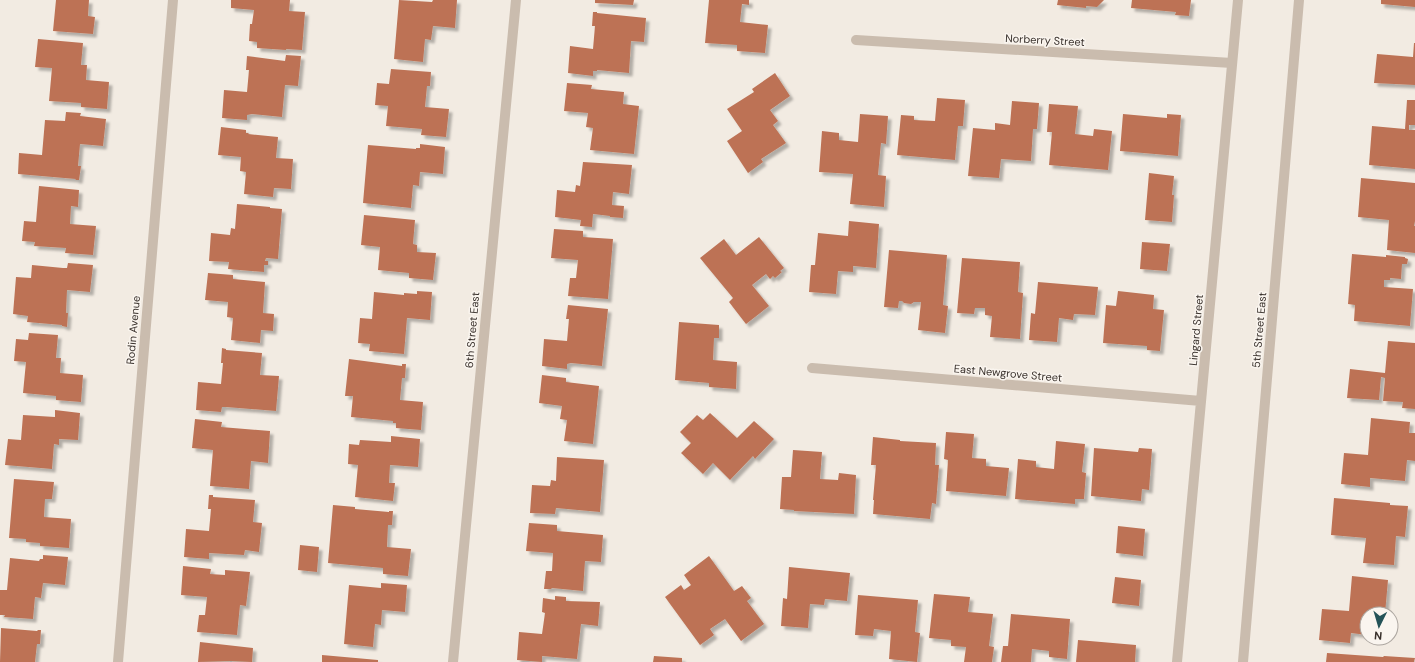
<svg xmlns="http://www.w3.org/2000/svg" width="1415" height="662" font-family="'DM Sans',sans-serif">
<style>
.building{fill:#bd7255;filter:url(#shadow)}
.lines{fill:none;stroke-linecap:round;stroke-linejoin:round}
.minor{stroke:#cabcae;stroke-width:10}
.tertiary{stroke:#cabcae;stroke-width:10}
.labels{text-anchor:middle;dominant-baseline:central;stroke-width:3;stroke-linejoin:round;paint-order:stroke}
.street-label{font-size:11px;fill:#39312c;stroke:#faf5ef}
</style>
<defs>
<filter id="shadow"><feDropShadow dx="3.5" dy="3.5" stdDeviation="1" flood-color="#0004"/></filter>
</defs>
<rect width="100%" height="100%" fill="#f2ebe2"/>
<path class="building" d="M 56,0 L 89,0 L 88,16 L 95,17 L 93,34 L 53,31 Z
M 231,0 L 290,0 L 289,11 L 305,12 L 302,50 L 286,49 L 286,50 L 257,48 L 257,42 L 249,41 L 250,24 L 252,24 L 254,10 L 231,8 Z
M 399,0 L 432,2 L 433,0 L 457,0 L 455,28 L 433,26 L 431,40 L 425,39 L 423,62 L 394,59 Z
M 595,0 L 634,0 L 633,5 L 595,3 Z
M 709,0 L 749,0 L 749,5 L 742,4 L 740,22 L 768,25 L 765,53 L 737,51 L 737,45 L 705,43 Z
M 1058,0 L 1104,0 L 1097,7 L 1086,6 L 1086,8 L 1057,5 Z
M 1132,0 L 1191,0 L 1189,16 L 1175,15 L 1176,12 L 1131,8 Z
M 1381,0 L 1415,0 L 1415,7 L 1381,4 Z
M 593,12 L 597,12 L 597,13 L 646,18 L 644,42 L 631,41 L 629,73 L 597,70 L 597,71 L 593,71 L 593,76 L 568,73 L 570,46 L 593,49 L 595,26 L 592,26 Z
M 38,39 L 83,43 L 81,65 L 87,65 L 86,80 L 109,82 L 107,109 L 81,107 L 81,103 L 49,101 L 52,68 L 35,67 Z
M 1414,43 L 1415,43 L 1415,85 L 1374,83 L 1377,54 L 1413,57 Z
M 286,55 L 301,56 L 298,86 L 285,85 L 282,117 L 252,114 L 247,115 L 247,120 L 222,118 L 224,90 L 247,92 L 249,70 L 246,70 L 247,56 L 285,61 Z
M 391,69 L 431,72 L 430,86 L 427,86 L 425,107 L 449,109 L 446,137 L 421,135 L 422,129 L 386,126 L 388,106 L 375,105 L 377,83 L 389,84 Z
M 775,73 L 790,96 L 770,110 L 778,121 L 773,125 L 786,143 L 761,159 L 763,162 L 748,173 L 727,141 L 742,131 L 727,109 L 754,92 L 752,89 Z
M 567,83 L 592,85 L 591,89 L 624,92 L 623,104 L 639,106 L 634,154 L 590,150 L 593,128 L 586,127 L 588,113 L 564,111 Z
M 937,98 L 965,100 L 963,126 L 958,126 L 955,160 L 897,155 L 901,115 L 914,116 L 914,120 L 935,121 Z
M 1407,100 L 1415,100 L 1415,125 L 1409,125 L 1409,130 L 1415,130 L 1415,169 L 1369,165 L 1372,126 L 1405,129 Z
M 1012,101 L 1039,103 L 1037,129 L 1033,129 L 1031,161 L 1001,159 L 999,178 L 968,176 L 973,128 L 995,130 L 995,123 L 1010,125 Z
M 1049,104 L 1078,106 L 1075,134 L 1093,136 L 1094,129 L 1112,131 L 1108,170 L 1049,165 L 1052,132 L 1047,132 Z
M 66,112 L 81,113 L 80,116 L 106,119 L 103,146 L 80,144 L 78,166 L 81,166 L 79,180 L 75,180 L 76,179 L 18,174 L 19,153 L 42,155 L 45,120 L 65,121 Z
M 860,114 L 888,116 L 886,144 L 881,143 L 878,175 L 886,176 L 884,207 L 850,204 L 853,174 L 819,172 L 822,131 L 839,133 L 839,140 L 858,142 Z
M 1123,114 L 1167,118 L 1167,114 L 1181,115 L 1178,156 L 1120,151 Z
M 221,127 L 246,130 L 246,133 L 249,133 L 248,134 L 278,137 L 276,158 L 293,159 L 291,189 L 274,188 L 273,197 L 244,194 L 246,172 L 240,171 L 241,157 L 218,155 Z
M 420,144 L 445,147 L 443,174 L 420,172 L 419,186 L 413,185 L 411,208 L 363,203 L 368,145 L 416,149 L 416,148 L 420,148 Z
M 583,162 L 632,165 L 629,194 L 613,192 L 612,205 L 624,206 L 623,218 L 610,217 L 610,216 L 593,214 L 592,227 L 580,226 L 581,220 L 555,217 L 557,190 L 575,192 L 576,185 L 580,186 Z
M 1149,173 L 1174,176 L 1172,195 L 1174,195 L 1172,222 L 1145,220 Z
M 1361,178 L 1415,183 L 1415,221 L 1414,226 L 1415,226 L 1415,253 L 1387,250 L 1389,220 L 1358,217 Z
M 39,186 L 79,190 L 78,207 L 71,206 L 70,224 L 96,226 L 93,255 L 65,253 L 66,248 L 34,246 L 35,242 L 22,241 L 24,221 L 36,222 Z
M 237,204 L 270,207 L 270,208 L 282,209 L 278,259 L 266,258 L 265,261 L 268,261 L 268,265 L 264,265 L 264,272 L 228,269 L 229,262 L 209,261 L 211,233 L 230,235 L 231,228 L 235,229 Z
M 364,215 L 415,220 L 413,244 L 417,245 L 417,252 L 436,253 L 433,280 L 409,278 L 409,273 L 378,270 L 380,247 L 361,245 Z
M 849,221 L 879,224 L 876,268 L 853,266 L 853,272 L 838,271 L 836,294 L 809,292 L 811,265 L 815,265 L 818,233 L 848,236 Z
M 554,229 L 583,231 L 583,237 L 613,239 L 608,299 L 568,296 L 570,278 L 576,278 L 578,260 L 551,258 Z
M 759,237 L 784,268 L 780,271 L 782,272 L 775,278 L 773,276 L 770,279 L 766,274 L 752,285 L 769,306 L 746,324 L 729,302 L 733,298 L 700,258 L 724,239 L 736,255 Z
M 1142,242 L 1170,244 L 1167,271 L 1140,269 Z
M 889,250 L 947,255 L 943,305 L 948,306 L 945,333 L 918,330 L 921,302 L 914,302 L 911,304 L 904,303 L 902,301 L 899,301 L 898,308 L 884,307 Z
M 1352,254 L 1386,257 L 1386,255 L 1405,257 L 1405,258 L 1408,259 L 1407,264 L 1402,264 L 1401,279 L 1390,278 L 1390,280 L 1384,280 L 1384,287 L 1413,289 L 1410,326 L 1354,321 L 1355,305 L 1348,304 Z
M 962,258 L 1020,262 L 1018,292 L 1023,293 L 1020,339 L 990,337 L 992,316 L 985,315 L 985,308 L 975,308 L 974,314 L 957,313 Z
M 68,263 L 93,265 L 90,292 L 67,290 L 66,313 L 68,313 L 67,327 L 62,326 L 62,325 L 27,322 L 28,316 L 13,314 L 16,277 L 31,278 L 32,265 L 63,268 L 67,268 Z
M 208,273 L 233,275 L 233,279 L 265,282 L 263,313 L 274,314 L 273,331 L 261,330 L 260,343 L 231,340 L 233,318 L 227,317 L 228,302 L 205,300 Z
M 1038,282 L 1098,287 L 1095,315 L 1074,314 L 1073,320 L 1059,318 L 1057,342 L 1029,340 L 1031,313 L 1035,314 Z
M 417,291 L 432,292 L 430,320 L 407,318 L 404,354 L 369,351 L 370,344 L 358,343 L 360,318 L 372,319 L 374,292 L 404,295 L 404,293 L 417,294 Z
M 1118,291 L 1154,295 L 1153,309 L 1164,310 L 1160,351 L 1147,350 L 1147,346 L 1103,343 L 1106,305 L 1116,306 Z
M 568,305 L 608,309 L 602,366 L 571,363 L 567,364 L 567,369 L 542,366 L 544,339 L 567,341 L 569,319 L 566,319 Z
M 679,322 L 719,325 L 719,338 L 714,338 L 713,360 L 737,362 L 736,389 L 709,387 L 709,383 L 675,380 Z
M 29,333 L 58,335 L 56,358 L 61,358 L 60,373 L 83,375 L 81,402 L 56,400 L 56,396 L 23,393 L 26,362 L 14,361 L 16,339 L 28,340 Z
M 1388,341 L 1415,343 L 1415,409 L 1402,408 L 1403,402 L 1383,401 L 1385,378 L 1381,377 L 1379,400 L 1347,398 L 1350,369 L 1385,373 Z
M 222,348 L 226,349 L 226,350 L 262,353 L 260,375 L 279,376 L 276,411 L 226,407 L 222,407 L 221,412 L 196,410 L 198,382 L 221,384 L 223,363 L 221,363 Z
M 349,359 L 402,366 L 402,364 L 406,364 L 405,378 L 402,378 L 400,400 L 423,402 L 421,430 L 396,428 L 396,423 L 393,423 L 393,421 L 351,417 L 353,396 L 345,396 Z
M 542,375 L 566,378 L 566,382 L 599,386 L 593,444 L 564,441 L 567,420 L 560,419 L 562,406 L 539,403 Z
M 55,410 L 80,413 L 78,440 L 59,439 L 59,445 L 54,444 L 52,469 L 5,465 L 8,439 L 21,440 L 23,415 L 55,417 Z
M 710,413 L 737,438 L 754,421 L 774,439 L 755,459 L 753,456 L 730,480 L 713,463 L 703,474 L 681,453 L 691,443 L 680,432 L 697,415 L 703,420 Z
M 1371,418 L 1410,422 L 1409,433 L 1415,433 L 1415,461 L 1407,460 L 1405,481 L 1370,478 L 1370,487 L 1341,484 L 1344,453 L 1368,455 Z
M 195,419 L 222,422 L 221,427 L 270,431 L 268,463 L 251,461 L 249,489 L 210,486 L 213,450 L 192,448 Z
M 946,432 L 974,434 L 972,458 L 986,459 L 986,466 L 1009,468 L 1006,496 L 946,491 L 948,460 L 944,459 Z
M 391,436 L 420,439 L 418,467 L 390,465 L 389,483 L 395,483 L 393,501 L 355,497 L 358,465 L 348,464 L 349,444 L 359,445 L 360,440 L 391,442 Z
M 873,437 L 900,440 L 900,441 L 936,443 L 935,465 L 939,465 L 936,504 L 932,503 L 930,519 L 873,514 L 874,500 L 873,500 L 876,465 L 871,465 Z
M 1056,441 L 1085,444 L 1082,472 L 1086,473 L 1084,499 L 1075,499 L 1075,504 L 1015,499 L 1018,459 L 1036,461 L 1036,467 L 1054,469 Z
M 1094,448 L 1138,452 L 1139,448 L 1152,449 L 1149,490 L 1142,489 L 1141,501 L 1091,496 Z
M 793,450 L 822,452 L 820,479 L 838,480 L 839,473 L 856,475 L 854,514 L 794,511 L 794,510 L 780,509 L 782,477 L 791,477 Z
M 557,457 L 604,460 L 600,512 L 556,508 L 555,514 L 530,513 L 532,485 L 550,486 L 551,480 L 556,481 Z
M 14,479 L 54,482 L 52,499 L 45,499 L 44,517 L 71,519 L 69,548 L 40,546 L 40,543 L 26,542 L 26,539 L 9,538 Z
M 209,495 L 213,495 L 213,497 L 255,500 L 253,522 L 262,523 L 259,552 L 245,550 L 244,555 L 209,553 L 209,559 L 184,557 L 186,529 L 209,531 L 211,509 L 208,509 Z
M 1334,498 L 1390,503 L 1390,505 L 1408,506 L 1405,537 L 1396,536 L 1394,565 L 1363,563 L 1366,538 L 1331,535 Z
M 333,505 L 355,507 L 355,509 L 389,512 L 389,511 L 393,511 L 392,525 L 388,525 L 387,547 L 411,549 L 408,576 L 383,574 L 383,568 L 328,563 Z
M 529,523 L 557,525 L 557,531 L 603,535 L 601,562 L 585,561 L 583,591 L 552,588 L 551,589 L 544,589 L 546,571 L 552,571 L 553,553 L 526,551 Z
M 1118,526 L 1145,529 L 1143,556 L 1116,553 Z
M 300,545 L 319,547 L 317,572 L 298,570 Z
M 43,555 L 68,557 L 65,585 L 43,583 L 41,598 L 35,597 L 33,619 L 4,617 L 5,615 L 0,615 L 0,590 L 7,590 L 10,558 L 39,561 L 40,559 L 43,559 Z
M 709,556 L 734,591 L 742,586 L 751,598 L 747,601 L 764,624 L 741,641 L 725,619 L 710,629 L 714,635 L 700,645 L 665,597 L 681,585 L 684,590 L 691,585 L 684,575 Z
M 183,566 L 211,569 L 210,574 L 225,575 L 225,570 L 250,572 L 246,606 L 240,605 L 237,635 L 197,632 L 199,615 L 205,615 L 207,597 L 181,595 Z
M 789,567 L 850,573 L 847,601 L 825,599 L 824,605 L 810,604 L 808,628 L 781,626 L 783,598 L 787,599 Z
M 1352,576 L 1388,580 L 1385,614 L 1367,614 L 1367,635 L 1351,633 L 1350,643 L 1319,640 L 1322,609 L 1349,611 Z
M 1115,577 L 1141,580 L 1139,606 L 1112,603 Z
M 381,583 L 407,585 L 405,612 L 382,610 L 381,625 L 375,624 L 373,647 L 344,644 L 349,585 L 381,588 Z
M 934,594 L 970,597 L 968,612 L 993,614 L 989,646 L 994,647 L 992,662 L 964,662 L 966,647 L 951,646 L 951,640 L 929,638 Z
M 858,595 L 918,600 L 915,632 L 920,633 L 917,662 L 889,659 L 891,631 L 874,629 L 873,636 L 855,635 Z
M 555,596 L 566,597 L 566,601 L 600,602 L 598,626 L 581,624 L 577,659 L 542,656 L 542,662 L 517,660 L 519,632 L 542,634 L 545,613 L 542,612 L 543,598 L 555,600 Z
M 1011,614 L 1070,619 L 1067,659 L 1049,657 L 1049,651 L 1032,649 L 1031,662 L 1001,662 L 1003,646 L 1008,646 Z
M 1,628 L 37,631 L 38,630 L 41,630 L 40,644 L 37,644 L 35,662 L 0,662 Z
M 1078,640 L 1136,645 L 1135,662 L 1076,662 Z
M 200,642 L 253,648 L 252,662 L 231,661 L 198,662 Z
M 1327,653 L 1383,657 L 1384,656 L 1415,658 L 1414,662 L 1326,662 Z
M 322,655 L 378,660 L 378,662 L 322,662 Z
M 654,656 L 682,658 L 682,662 L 653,662 Z"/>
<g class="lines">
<path class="minor" d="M 856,40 L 1232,63
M 812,368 L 1201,401
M 118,662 L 173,0
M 453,662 L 516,0
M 1177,662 L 1238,0"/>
<path class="tertiary" d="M 1243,662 L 1299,0"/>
</g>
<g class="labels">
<g class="street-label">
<text transform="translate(1045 40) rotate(3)">Norberry Street</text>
<text transform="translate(133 330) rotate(-85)">Rodin Avenue</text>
<text transform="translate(472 330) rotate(-85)">6th Street East</text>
<text transform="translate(1196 330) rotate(-85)">Lingard Street</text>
<text transform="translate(1259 330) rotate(-85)">5th Street East</text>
<text transform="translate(1008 373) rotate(5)">East Newgrove Street</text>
</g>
</g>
<g transform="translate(1379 626) rotate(185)"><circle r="19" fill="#faf5ef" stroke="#ada7a1"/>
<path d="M0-3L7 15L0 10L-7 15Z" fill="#245358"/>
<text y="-6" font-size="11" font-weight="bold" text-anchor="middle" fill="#39312c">N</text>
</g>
</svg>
